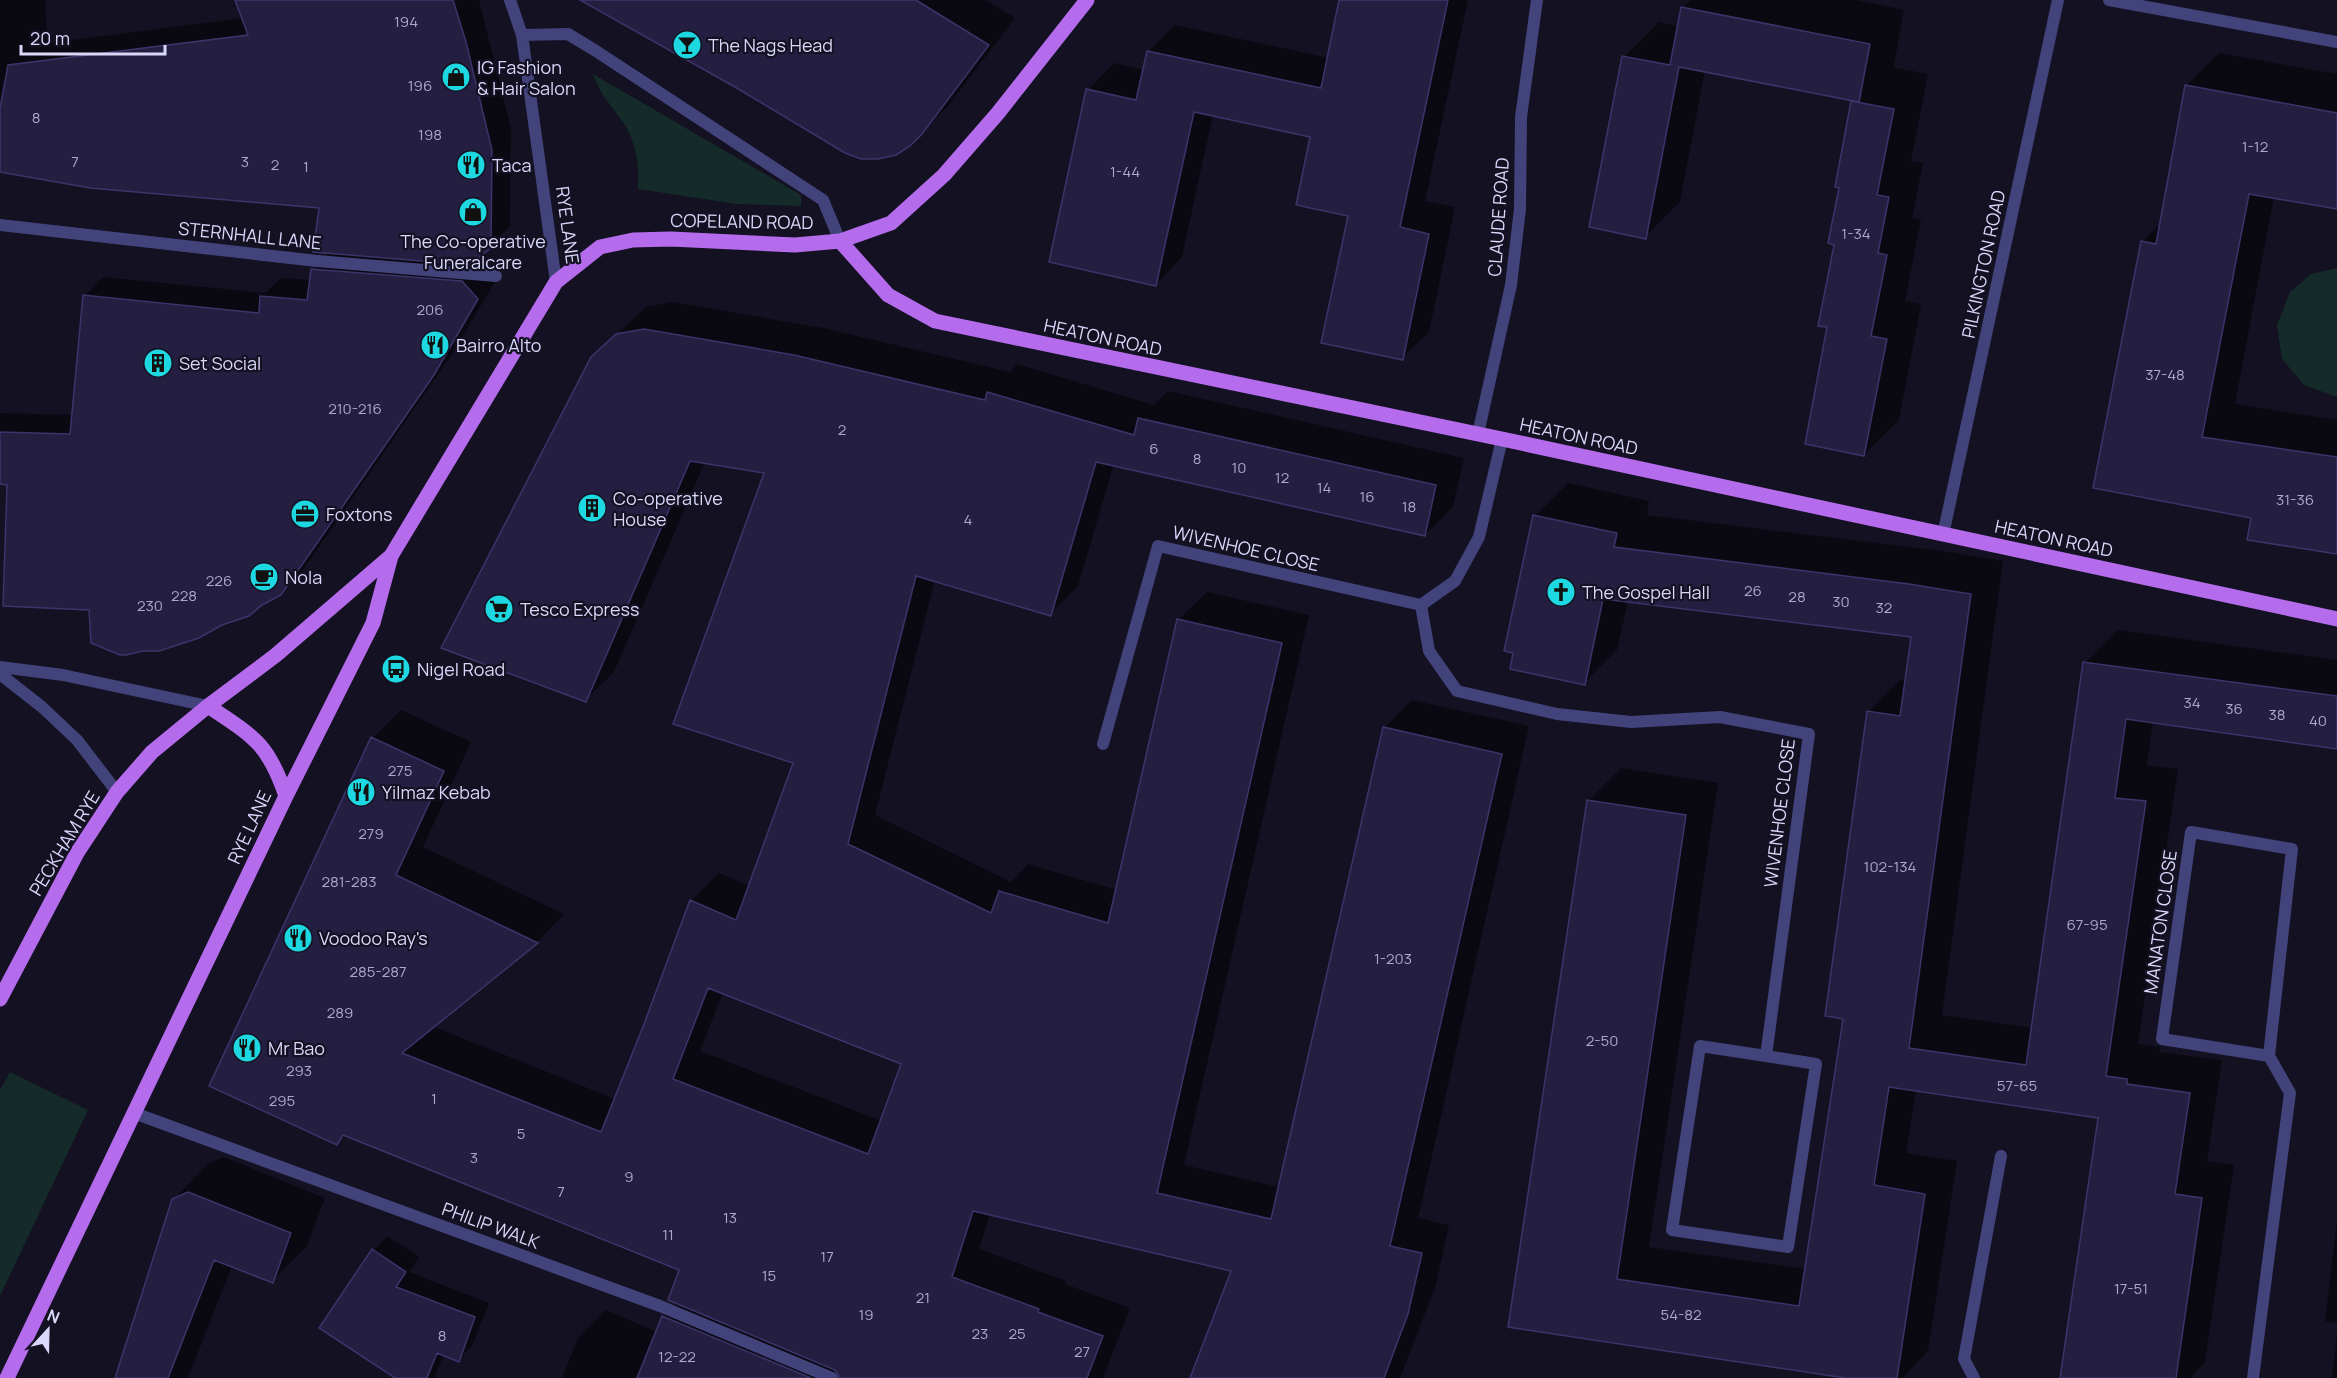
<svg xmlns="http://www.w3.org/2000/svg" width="2337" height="1378" font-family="Manrope,sans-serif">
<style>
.green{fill:#152b29}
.shadow{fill:#0007;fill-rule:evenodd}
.building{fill:#241f41;stroke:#3c346a;stroke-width:1.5;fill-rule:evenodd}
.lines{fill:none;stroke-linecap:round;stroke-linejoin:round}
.pedestrian{stroke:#42437b;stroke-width:12}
.minor{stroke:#42437b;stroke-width:12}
.primary{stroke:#b46cec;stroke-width:15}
.labels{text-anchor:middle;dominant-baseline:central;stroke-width:4.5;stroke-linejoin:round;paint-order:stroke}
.number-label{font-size:15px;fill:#aca9cc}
.poi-label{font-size:18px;fill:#d9d7fa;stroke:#131122;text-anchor:start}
.street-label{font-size:18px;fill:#d9d7fa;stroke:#131122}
</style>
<rect width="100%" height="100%" fill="#131122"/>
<path class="green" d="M 593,74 L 801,195 L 801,206 L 737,204 L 638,189 C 639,165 637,142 622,121 C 611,105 599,93 593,74 Z
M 2337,268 L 2337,396 L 2334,396 L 2304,385 L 2282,359 L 2277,325 L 2290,292 L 2311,274 Z
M 10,1072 L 88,1110 L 0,1296 L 0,1090 Z"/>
<path class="shadow" d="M 0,0 L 45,0 L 48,43 L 243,18 L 236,0 L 479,0 L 511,129 L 510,226 L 490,247 L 470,262 L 481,263 L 496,280 L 452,354 L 300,574 L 280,593 L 90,608 L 9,483 L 0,483 L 0,413 L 73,415 L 84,296 L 103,277 L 265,293 L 281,278 L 311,280 L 313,269 L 330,252 L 321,207 L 0,170 Z
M 581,0 L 986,0 L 1015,18 L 948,106 L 909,145 L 710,71 Z
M 1341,0 L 1468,0 L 1425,201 L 1455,207 L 1429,332 L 1402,358 L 1350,215 L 1312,136 L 1213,114 L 1182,257 L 1156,284 L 1088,90 L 1114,63 L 1144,70 L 1148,52 L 1175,25 L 1329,58 Z
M 1690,0 L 1856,0 L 1904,10 L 1894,65 L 1892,67 L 1928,74 L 1911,161 L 1923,163 L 1912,218 L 1921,220 L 1905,301 L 1921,304 L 1899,420 L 1864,455 L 1829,326 L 1841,186 L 1853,102 L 1855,99 L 1705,70 L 1680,202 L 1645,237 L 1624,57 L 1659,22 L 1679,26 L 1683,8 Z
M 2219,53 L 2337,74 L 2337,208 L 2274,197 L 2235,404 L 2337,420 L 2337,553 L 2253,516 L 2095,487 L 2142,242 L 2162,222 L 2186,86 Z
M 673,302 L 823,328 L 1010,372 L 1017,364 L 1154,405 L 1168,391 L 1464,458 L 1453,507 L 1425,535 L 1114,464 L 1078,586 L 1050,614 L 935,580 L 875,815 L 1011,882 L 1028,864 L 1117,890 L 1178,620 L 1207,592 L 1309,615 L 1184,1165 L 1279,1187 L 1384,728 L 1412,700 L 1529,726 L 1418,1218 L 1449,1225 L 1436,1285 L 1400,1378 L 1192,1378 L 1233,1269 L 990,1214 L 979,1249 L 1066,1281 L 1065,1284 L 1130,1308 L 1103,1378 L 562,1378 L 578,1338 L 606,1310 L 657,1332 L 663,1316 L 677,1302 L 681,1270 L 346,1135 L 337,1144 L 211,1085 L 373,738 L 401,710 L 471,742 L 423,847 L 564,914 L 537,942 L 432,1026 L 615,1099 L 691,901 L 719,873 L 750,886 L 795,762 L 766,472 L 705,462 L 614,672 L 585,700 L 592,358 L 646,307 ZM 723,992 L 903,1064 L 882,1121 L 700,1051 Z
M 1568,483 L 1649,501 L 1647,515 L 1943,551 L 2003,561 L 1942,1015 L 2033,1028 L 2085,663 L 2118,630 L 2337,660 L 2337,747 L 2153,722 L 2147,765 L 2178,769 L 2138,1044 L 2160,1047 L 2159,1052 L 2222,1060 L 2207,1161 L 2234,1165 L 2205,1362 L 2190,1378 L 2062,1378 L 2099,1116 L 1916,1090 L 1906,1153 L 1957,1161 L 1928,1351 L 1902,1378 L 1855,1378 L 1509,1325 L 1588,801 L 1621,768 L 1718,783 L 1649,1247 L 1806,1269 L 1844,1017 L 1868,712 L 1901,679 L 1906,680 L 1913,636 L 1628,601 L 1617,650 L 1584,683 L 1535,516 Z
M 224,1157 L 325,1198 L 307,1246 L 272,1281 L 232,1266 L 188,1378 L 116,1378 L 173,1200 L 208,1164 Z
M 2337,1220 L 2337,1323 L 2325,1321 Z
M 388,1236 L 419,1257 L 409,1272 L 489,1303 L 472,1346 L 458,1360 L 444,1354 L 434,1378 L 398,1378 L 321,1327 L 374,1250 Z
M 2337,1335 L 2337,1378 L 2332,1378 Z"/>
<path class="building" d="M 235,0 L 453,0 L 466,42 L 492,150 L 491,248 L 469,265 L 313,252 L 319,208 L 90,188 L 0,172 L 0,108 L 8,65 L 248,35 Z
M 580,0 L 916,0 L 989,45 L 922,134 L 910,146 L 896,155 L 878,159 L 861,159 L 845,153 L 735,87 Z
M 1339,0 L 1448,0 L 1400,227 L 1429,234 L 1403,360 L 1321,343 L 1348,216 L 1296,205 L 1310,137 L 1194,112 L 1156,286 L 1049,262 L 1086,89 L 1136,100 L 1147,51 L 1321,88 Z
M 1681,7 L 1870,44 L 1859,102 L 1679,67 L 1646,239 L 1589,227 L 1622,56 L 1670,65 Z
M 2185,85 L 2337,113 L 2337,209 L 2249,194 L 2202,437 L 2337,457 L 2337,554 L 2247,540 L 2251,518 L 2093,488 L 2141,241 L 2156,244 Z
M 1851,101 L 1894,109 L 1877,195 L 1889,197 L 1878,253 L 1887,255 L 1871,336 L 1887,339 L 1864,456 L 1805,444 L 1827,327 L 1818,326 L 1834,245 L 1828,243 L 1839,188 L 1835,187 Z
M 311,269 L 462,281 L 478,299 L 434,375 L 281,595 L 262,605 L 249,616 L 222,625 L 199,638 L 159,651 L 143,651 L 126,655 L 120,655 L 91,643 L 89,610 L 3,606 L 7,485 L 0,484 L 0,432 L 70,434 L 83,295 L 259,313 L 260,296 L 307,300 Z
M 644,329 L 794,355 L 985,400 L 987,392 L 1134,435 L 1138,418 L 1436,485 L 1425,536 L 1096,462 L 1051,616 L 916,576 L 848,844 L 991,913 L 999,891 L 1108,923 L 1177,619 L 1282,643 L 1157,1193 L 1271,1219 L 1383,727 L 1502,754 L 1390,1246 L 1422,1253 L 1408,1314 L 1384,1378 L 1190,1378 L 1231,1271 L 973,1211 L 952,1277 L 1039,1309 L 1038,1312 L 1103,1336 L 1087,1378 L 840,1378 L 835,1370 L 668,1300 L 679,1270 L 343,1135 L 337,1145 L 209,1086 L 371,737 L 444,771 L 396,875 L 538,943 L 402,1053 L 601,1132 L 644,1024 L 690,900 L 736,920 L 793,763 L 673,724 L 764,473 L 690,461 L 586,702 L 441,648 L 591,357 L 616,334 ZM 708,988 L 901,1064 L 868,1154 L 673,1079 Z
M 1533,515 L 1617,533 L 1614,547 L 1909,584 L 1971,594 L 1909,1048 L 2026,1065 L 2083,662 L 2337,696 L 2337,749 L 2126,719 L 2115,798 L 2146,801 L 2106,1076 L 2127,1079 L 2127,1084 L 2190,1093 L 2175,1194 L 2202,1198 L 2176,1378 L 2060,1378 L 2098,1118 L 1889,1087 L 1874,1185 L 1925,1194 L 1897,1378 L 1845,1378 L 1508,1327 L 1587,800 L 1686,815 L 1617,1279 L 1799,1306 L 1843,1019 L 1825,1016 L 1867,711 L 1900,716 L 1911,637 L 1603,599 L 1585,685 L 1510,669 L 1513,653 L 1504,651 Z
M 188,1192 L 291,1233 L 273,1283 L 214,1260 L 168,1378 L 115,1378 L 172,1199 Z
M 372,1249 L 406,1272 L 396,1287 L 475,1317 L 459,1362 L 437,1353 L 427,1378 L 395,1378 L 319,1328 Z
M 662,1316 L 811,1378 L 637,1378 Z"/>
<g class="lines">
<path class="pedestrian" d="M 317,261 L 496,276"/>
<path class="minor" d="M 510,0 L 522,35 L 556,282
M 2109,0 L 2337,42
M 522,35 L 568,34 L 596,51 L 823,200 L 840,241
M 0,225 L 317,261
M 1478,434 L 1511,285 L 1520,209 L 1521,117 L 1537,0
M 1502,439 L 1479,537 L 1455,581 L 1421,605 L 1429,651 L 1457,691 L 1557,714 L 1631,722 L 1720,717 L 1809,734 L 1766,1056 L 1700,1046 L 1672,1230 L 1788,1247 L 1816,1064 L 1766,1056
M 1943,535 L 2058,0
M 0,667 L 63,675 L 208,706
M 0,674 L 42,707 L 77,740 L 117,792
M 1103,744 L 1158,546 L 1421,605
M 134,1113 L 660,1306 L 832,1378
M 1974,1378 L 1964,1359 L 2001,1156
M 2253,1378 L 2290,1093 L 2269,1056 L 2292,849 L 2191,832 L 2162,1039 L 2269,1056"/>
<path class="primary" d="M 840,241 L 888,295 L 935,321 L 1502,439 L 2337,619
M 208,706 C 253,736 268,743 286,796
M 0,999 L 77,853 L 117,792 L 152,752 L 208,706 L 276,655 L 391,556
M 7,1378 L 286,796 L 373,623 L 391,556 L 556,282 L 600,247 L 633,240 L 671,239 L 795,245 L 840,241 L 891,223 L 944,175 L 998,113 L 1087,0"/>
</g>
<defs>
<g id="bar-disc" transform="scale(1.5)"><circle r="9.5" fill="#1dd8e0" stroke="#131122"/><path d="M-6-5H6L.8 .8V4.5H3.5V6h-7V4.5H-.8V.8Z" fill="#111"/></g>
<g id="shop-disc" transform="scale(1.5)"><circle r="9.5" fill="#1dd8e0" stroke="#131122"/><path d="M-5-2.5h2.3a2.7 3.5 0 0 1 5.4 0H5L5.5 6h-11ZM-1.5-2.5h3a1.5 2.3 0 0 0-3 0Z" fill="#111"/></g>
<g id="restaurant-disc" transform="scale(1.5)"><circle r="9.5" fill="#1dd8e0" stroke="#131122"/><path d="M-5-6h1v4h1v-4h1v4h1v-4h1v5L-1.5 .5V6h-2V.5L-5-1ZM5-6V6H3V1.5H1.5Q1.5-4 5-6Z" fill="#111"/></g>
<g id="building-disc" transform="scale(1.5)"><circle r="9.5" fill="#1dd8e0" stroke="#131122"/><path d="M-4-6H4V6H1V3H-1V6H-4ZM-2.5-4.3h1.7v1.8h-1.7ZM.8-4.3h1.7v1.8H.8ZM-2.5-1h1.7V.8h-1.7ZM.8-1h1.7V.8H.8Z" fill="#111"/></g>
<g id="office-disc" transform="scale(1.5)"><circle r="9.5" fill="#1dd8e0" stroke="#131122"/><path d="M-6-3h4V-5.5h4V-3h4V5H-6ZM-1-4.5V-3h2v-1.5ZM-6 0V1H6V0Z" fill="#111"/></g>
<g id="cafe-disc" transform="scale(1.5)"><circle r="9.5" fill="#1dd8e0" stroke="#131122"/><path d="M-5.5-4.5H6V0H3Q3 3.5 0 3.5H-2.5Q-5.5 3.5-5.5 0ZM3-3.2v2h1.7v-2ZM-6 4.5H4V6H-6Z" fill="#111"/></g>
<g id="church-disc" transform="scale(1.5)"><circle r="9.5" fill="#1dd8e0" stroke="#131122"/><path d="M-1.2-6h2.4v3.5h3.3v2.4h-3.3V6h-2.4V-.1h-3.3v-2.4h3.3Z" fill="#111"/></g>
<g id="supermarket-disc" transform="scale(1.5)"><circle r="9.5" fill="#1dd8e0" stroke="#131122"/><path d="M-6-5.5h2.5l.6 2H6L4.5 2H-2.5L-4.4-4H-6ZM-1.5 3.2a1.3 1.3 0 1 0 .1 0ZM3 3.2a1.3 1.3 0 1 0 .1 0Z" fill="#111"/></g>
<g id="bus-disc" transform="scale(1.5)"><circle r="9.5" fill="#1dd8e0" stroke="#131122"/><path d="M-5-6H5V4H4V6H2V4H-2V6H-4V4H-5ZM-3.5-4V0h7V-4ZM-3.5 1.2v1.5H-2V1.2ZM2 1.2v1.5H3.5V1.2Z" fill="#111"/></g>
</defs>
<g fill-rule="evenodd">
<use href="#bar-disc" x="687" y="45"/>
<use href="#shop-disc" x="456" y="77"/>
<use href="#restaurant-disc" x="471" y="165"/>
<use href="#shop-disc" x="473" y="212"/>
<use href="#restaurant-disc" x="435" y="345"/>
<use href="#building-disc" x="158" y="363"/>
<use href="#building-disc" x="592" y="508"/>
<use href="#office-disc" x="305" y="514"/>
<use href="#cafe-disc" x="264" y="577"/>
<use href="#church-disc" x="1561" y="592"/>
<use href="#supermarket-disc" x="499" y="609"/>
<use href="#bus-disc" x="396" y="669"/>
<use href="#restaurant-disc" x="361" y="792"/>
<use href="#restaurant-disc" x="298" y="938"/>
<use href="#restaurant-disc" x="247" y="1048"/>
</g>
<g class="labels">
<g class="number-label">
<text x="406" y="21">194</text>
<text x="420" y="85">196</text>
<text x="36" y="117">8</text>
<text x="430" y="134">198</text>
<text x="2255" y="146">1-12</text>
<text x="75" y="161">7</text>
<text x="245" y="161">3</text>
<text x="275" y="164">2</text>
<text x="306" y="166">1</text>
<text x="1125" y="171">1-44</text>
<text x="1856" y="233">1-34</text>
<text x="430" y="309">206</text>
<text x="2165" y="374">37-48</text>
<text x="355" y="408">210-216</text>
<text x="842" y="429">2</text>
<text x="1154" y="448">6</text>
<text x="1197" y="458">8</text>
<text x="1239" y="467">10</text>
<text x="1282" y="477">12</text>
<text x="1324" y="487">14</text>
<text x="1367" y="496">16</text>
<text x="2295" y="499">31-36</text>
<text x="1409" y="506">18</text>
<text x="968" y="519">4</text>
<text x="219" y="580">226</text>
<text x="1753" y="590">26</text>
<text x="184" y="595">228</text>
<text x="1797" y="596">28</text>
<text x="1841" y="601">30</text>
<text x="150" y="605">230</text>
<text x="1884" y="607">32</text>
<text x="2192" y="702">34</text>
<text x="2234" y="708">36</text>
<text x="2277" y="714">38</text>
<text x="2318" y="720">40</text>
<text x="400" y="770">275</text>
<text x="371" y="833">279</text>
<text x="1890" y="866">102-134</text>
<text x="349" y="881">281-283</text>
<text x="2087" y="924">67-95</text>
<text x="1393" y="958">1-203</text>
<text x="378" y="971">285-287</text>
<text x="340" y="1012">289</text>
<text x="1602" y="1040">2-50</text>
<text x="299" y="1070">293</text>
<text x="2017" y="1085">57-65</text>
<text x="434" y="1098">1</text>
<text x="282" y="1100">295</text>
<text x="521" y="1133">5</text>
<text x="474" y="1157">3</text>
<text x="629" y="1176">9</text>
<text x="561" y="1191">7</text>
<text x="730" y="1217">13</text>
<text x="668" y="1234">11</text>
<text x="827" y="1256">17</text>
<text x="769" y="1275">15</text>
<text x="2131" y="1288">17-51</text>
<text x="923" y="1297">21</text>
<text x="866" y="1314">19</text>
<text x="1681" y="1314">54-82</text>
<text x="980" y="1333">23</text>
<text x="1017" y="1333">25</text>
<text x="442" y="1335">8</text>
<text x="1082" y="1351">27</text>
<text x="677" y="1356">12-22</text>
</g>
<g class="poi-label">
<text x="708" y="45">The Nags Head</text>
<text x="477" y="67">IG Fashion<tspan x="477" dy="21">&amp; Hair Salon</tspan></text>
<text x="492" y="165">Taca</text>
<text x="473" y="241" text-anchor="middle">The Co-operative<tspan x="473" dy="21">Funeralcare</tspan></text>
<text x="456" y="345">Bairro Alto</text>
<text x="179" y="363">Set Social</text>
<text x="613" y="498">Co-operative<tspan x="613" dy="21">House</tspan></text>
<text x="326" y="514">Foxtons</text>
<text x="285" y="577">Nola</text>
<text x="1582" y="592">The Gospel Hall</text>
<text x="520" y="609">Tesco Express</text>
<text x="417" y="669">Nigel Road</text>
<text x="382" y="792">Yilmaz Kebab</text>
<text x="319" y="938">Voodoo Ray's</text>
<text x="268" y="1048">Mr Bao</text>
</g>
<g class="street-label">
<text transform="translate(1498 217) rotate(-86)">CLAUDE ROAD</text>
<text transform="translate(742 221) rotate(1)">COPELAND ROAD</text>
<text transform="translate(568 225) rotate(82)">RYE LANE</text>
<text transform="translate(250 235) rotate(6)">STERNHALL LANE</text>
<text transform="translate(1983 264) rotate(-78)">PILKINGTON ROAD</text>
<text transform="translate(1103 337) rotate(12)">HEATON ROAD</text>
<text transform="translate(1579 436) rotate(12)">HEATON ROAD</text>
<text transform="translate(2054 538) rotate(12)">HEATON ROAD</text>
<text transform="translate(1246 548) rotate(13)">WIVENHOE CLOSE</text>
<text transform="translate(1779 813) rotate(-83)">WIVENHOE CLOSE</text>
<text transform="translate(249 827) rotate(-65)">RYE LANE</text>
<text transform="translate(64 843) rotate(-59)">PECKHAM RYE</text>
<text transform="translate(2160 922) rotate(-82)">MANATON CLOSE</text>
<text transform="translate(491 1225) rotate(20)">PHILIP WALK</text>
</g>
</g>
<g transform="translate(48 1330) rotate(22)" stroke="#131122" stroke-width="4.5" paint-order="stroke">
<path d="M0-4.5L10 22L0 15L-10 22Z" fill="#d9d7fa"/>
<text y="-9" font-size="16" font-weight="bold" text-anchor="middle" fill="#d9d7fa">N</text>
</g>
<path d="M21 45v9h144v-9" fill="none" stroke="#d9d7fa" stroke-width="3"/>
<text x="30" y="45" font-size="18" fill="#d9d7fa" stroke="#131122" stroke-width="4.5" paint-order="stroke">20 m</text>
</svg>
